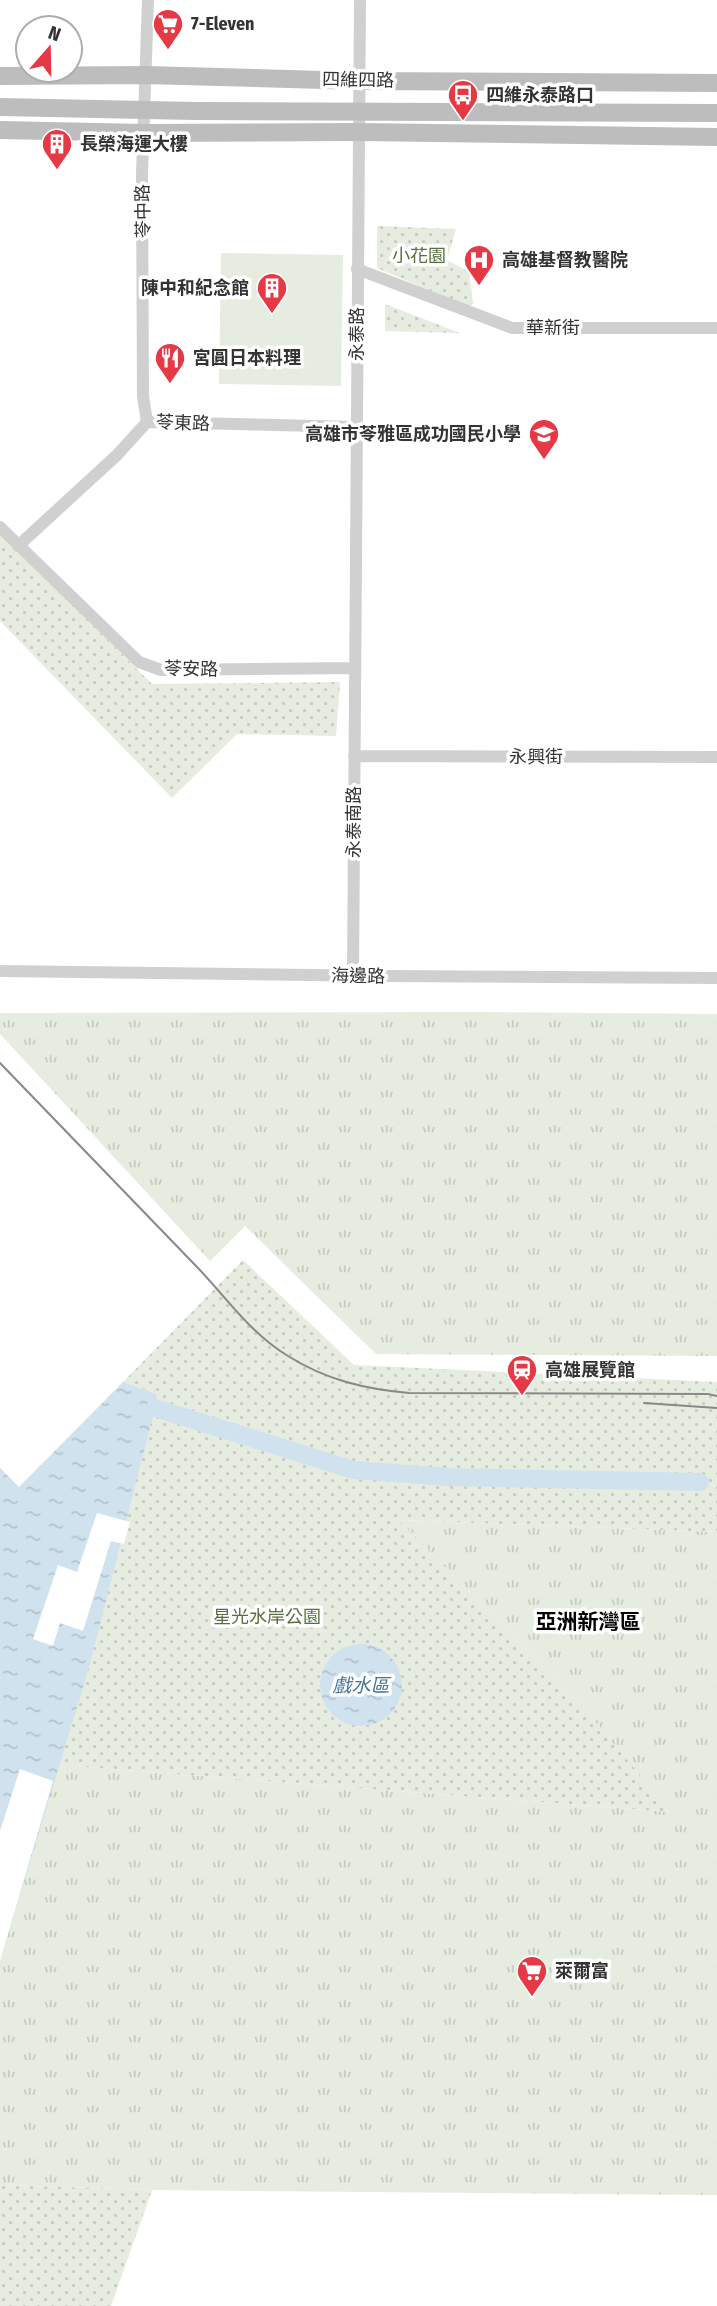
<svg xmlns="http://www.w3.org/2000/svg" width="717" height="2306" font-family="'Fira Sans Condensed','Noto Sans TC',sans-serif">
<style>
.grass{fill:url(#grass-tufts)}
.park{fill:url(#park-dots)}
.garden{fill:#e6ecdf}
.water{fill:url(#water-ripples)}
.pier{fill:#fff}
.lines{fill:none;stroke-linecap:round;stroke-linejoin:round}
.canal{stroke:#cfe2ee;stroke-width:18}
.street{stroke:#d0d0d0;stroke-width:12}
.secondary{stroke:#bdbdbd;stroke-width:18}
.tram{stroke:#888;stroke-width:2}
.labels{text-anchor:middle;dominant-baseline:central;stroke-width:7;stroke-linejoin:round;paint-order:stroke}
.poi-label{font-size:18px;font-weight:bold;fill:#333;stroke:#fff;text-anchor:start}
.street-label{font-size:18px;fill:#333;stroke:#fff}
.park-label{font-size:18px;fill:#56703f;stroke:#fff}
.water-label{font-size:19px;font-style:italic;fill:#3f7597;stroke:#fff}
.quarter-label{font-size:21px;font-weight:bold;fill:#000;stroke:#fff}
</style>
<defs>
<pattern id="grass-tufts" width="24" height="20" patternUnits="userSpaceOnUse" patternTransform="scale(1.75)"><rect width="24" height="20" fill="#e6ecdf"/><path d="M3 7l-1-3M5 7V3M7 7l1-3M15 17l-1-3M17 17v-4M19 17l1-3" fill="none" stroke="#c6cbc0"/></pattern>
<pattern id="park-dots" width="8" height="8" patternUnits="userSpaceOnUse" patternTransform="scale(1.75)"><rect width="8" height="8" fill="#e6ecdf"/><path d="M2 2h.1M6 6h.1" fill="none" stroke="#c6cbc0" stroke-width="1.8" stroke-linecap="round"/></pattern>
<pattern id="water-ripples" width="26" height="14" patternUnits="userSpaceOnUse" patternTransform="scale(1.75)"><rect width="26" height="14" fill="#cfe2ee"/><path d="M2 4q2-2 4 0t4 0M15 11q2-2 4 0t4 0" fill="none" stroke="#b2c2cd"/></pattern>
</defs>
<rect width="100%" height="100%" fill="#fff"/>
<path class="grass" d="M 468,1012 L 717,1014 L 717,1356 L 376,1354 L 245,1226 L 210,1261 L 0,1034 L 0,1013 Z
M 399,1520 L 717,1532 L 717,2195 L 152,2190 L 0,2185 L 0,1961 L 58,1765 L 670,1812 L 582,1706 Z"/>
<path class="park" d="M 377,226 L 456,229 L 447,260 L 469,272 L 473,303 L 470,306 L 464,305 L 377,268 Z
M 385,304 L 460,333 L 385,331 Z
M 0,533 L 152,684 L 340,682 L 336,736 L 237,734 L 172,798 L 0,621 Z
M 243,1260 L 354,1365 L 717,1382 L 717,1532 L 399,1520 L 582,1706 L 671,1812 L 58,1765 L 157,1394 L 123,1382 Z
M 0,2185 L 152,2190 L 111,2306 L 0,2306 Z"/>
<path class="garden" d="M 221,253 L 343,255 L 341,386 L 219,384 Z"/>
<path class="water" d="M 123,1382 L 157,1394 L 155,1408 L 88,1671 L 0,1961 L 0,1468 L 19,1487 Z
M320 1685a41 41 0 1 1 82 0a41 41 0 1 1-82 0Z"/>
<path class="pier" d="M 97,1513 L 130,1522 L 124,1544 L 111,1541 L 83,1631 L 60,1623 L 53,1646 L 33,1639 L 58,1565 L 77,1572 Z
M 20,1769 L 53,1781 L 0,1961 L 0,1831 Z"/>
<g class="lines">
<path class="canal" d="M 155,1408 L 354,1470 L 449,1477 L 700,1482"/>
<path class="street" d="M 357,269 L 512,328 L 717,328
M 147,422 L 143,396 L 142,174 L 148,0
M 0,527 L 139,662 L 161,670 L 355,668
M 18,546 L 117,455 L 147,422 L 356,427
M 354,756 L 717,757
M 0,971 L 388,976 L 717,978
M 353,976 L 360,0"/>
<path class="secondary" d="M 0,76 L 146,75 L 359,81 L 717,83
M 0,107 L 195,111 L 717,113
M 0,130 L 144,133 L 358,132 L 717,137"/>
<path class="tram" d="M 0,1063 C 66,1131 131,1199 197,1267 C 226,1297 251,1334 288,1356 C 326,1380 365,1389 409,1393 L 708,1394 L 717,1396
M 644,1403 L 717,1408"/>
</g>
<defs>
<g id="supermarket-pin" transform="scale(1.575)"><path d="M0 17L-7.5 6A9.5 9.5 0 1 1 7.5 6Z" fill="#e63946" stroke="#fff"/><path d="M-6-5.5h2.5l.6 2H6L4.5 2H-2.5L-4.4-4H-6ZM-1.5 3.2a1.3 1.3 0 1 0 .1 0ZM3 3.2a1.3 1.3 0 1 0 .1 0Z" fill="#fff"/></g>
<g id="bus-pin" transform="scale(1.575)"><path d="M0 17L-7.5 6A9.5 9.5 0 1 1 7.5 6Z" fill="#e63946" stroke="#fff"/><path d="M-5-6H5V4H4V6H2V4H-2V6H-4V4H-5ZM-3.5-4V0h7V-4ZM-3.5 1.2v1.5H-2V1.2ZM2 1.2v1.5H3.5V1.2Z" fill="#fff"/></g>
<g id="building-pin" transform="scale(1.575)"><path d="M0 17L-7.5 6A9.5 9.5 0 1 1 7.5 6Z" fill="#e63946" stroke="#fff"/><path d="M-4-6H4V6H1V3H-1V6H-4ZM-2.5-4.3h1.7v1.8h-1.7ZM.8-4.3h1.7v1.8H.8ZM-2.5-1h1.7V.8h-1.7ZM.8-1h1.7V.8H.8Z" fill="#fff"/></g>
<g id="hospital-pin" transform="scale(1.575)"><path d="M0 17L-7.5 6A9.5 9.5 0 1 1 7.5 6Z" fill="#e63946" stroke="#fff"/><path d="M-5-5h3v3.5h4V-5h3V5h-3V1.5h-4V5h-3Z" fill="#fff"/></g>
<g id="restaurant-pin" transform="scale(1.575)"><path d="M0 17L-7.5 6A9.5 9.5 0 1 1 7.5 6Z" fill="#e63946" stroke="#fff"/><path d="M-5-6h1v4h1v-4h1v4h1v-4h1v5L-1.5 .5V6h-2V.5L-5-1ZM5-6V6H3V1.5H1.5Q1.5-4 5-6Z" fill="#fff"/></g>
<g id="school-pin" transform="scale(1.575)"><path d="M0 17L-7.5 6A9.5 9.5 0 1 1 7.5 6Z" fill="#e63946" stroke="#fff"/><path d="M0-5L7-2L0 1L-7-2ZM-4 1L0 2.5L4 1V4Q0 6-4 4Z" fill="#fff"/></g>
<g id="station-pin" transform="scale(1.575)"><path d="M0 17L-7.5 6A9.5 9.5 0 1 1 7.5 6Z" fill="#e63946" stroke="#fff"/><path d="M-3-6H3Q5-6 5-4V2Q5 4 3 4L4.5 6H3L1.5 4h-3L-3 6H-4.5L-3 4Q-5 4-5 2V-4Q-5-6-3-6ZM-3.5-4v3h7v-3ZM-3.5 1v1.5H-2V1ZM2 1v1.5H3.5V1Z" fill="#fff"/></g>
</defs>
<g fill-rule="evenodd">
<use href="#supermarket-pin" x="168" y="24"/>
<use href="#bus-pin" x="463" y="95"/>
<use href="#building-pin" x="57" y="144"/>
<use href="#hospital-pin" x="479" y="260"/>
<use href="#building-pin" x="272" y="288"/>
<use href="#restaurant-pin" x="170" y="358"/>
<use href="#school-pin" x="544" y="434"/>
<use href="#station-pin" x="522" y="1370"/>
<use href="#supermarket-pin" x="532" y="1971"/>
</g>
<g class="labels">
<g class="poi-label">
<text x="191" y="24">7-Eleven</text>
<text x="486" y="95">四維永泰路口</text>
<text x="80" y="144">長榮海運大樓</text>
<text x="502" y="260">高雄基督教醫院</text>
<text x="249" y="288" text-anchor="end">陳中和紀念館</text>
<text x="193" y="358">宮圓日本料理</text>
<text x="521" y="434" text-anchor="end">高雄市苓雅區成功國民小學</text>
<text x="545" y="1370">高雄展覽館</text>
<text x="555" y="1971">萊爾富</text>
</g>
<g class="street-label">
<text transform="translate(358 80) rotate(1)">四維四路</text>
<text transform="translate(143 211) rotate(-91)">苓中路</text>
<text x="553" y="328">華新街</text>
<text transform="translate(357 334) rotate(-90)">永泰路</text>
<text transform="translate(183 423) rotate(2)">苓東路</text>
<text transform="translate(191 669) rotate(1)">苓安路</text>
<text x="536" y="757">永興街</text>
<text transform="translate(354 822) rotate(-90)">永泰南路</text>
<text transform="translate(358 976) rotate(1)">海邊路</text>
</g>
<g class="park-label">
<text x="419" y="256">小花園</text>
<text x="267" y="1617">星光水岸公園</text>
</g>
<g class="water-label">
<text x="361" y="1685">戲水區</text>
</g>
<g class="quarter-label">
<text x="588" y="1622">亞洲新灣區</text>
</g>
</g>
<g transform="translate(49 49) rotate(20)"><circle r="33" fill="#ffffff" stroke="#adadad" stroke-width="2"/>
<path d="M0-5L12 26L0 18L-12 26Z" fill="#e63946"/>
<text y="-10" font-size="19" font-weight="bold" text-anchor="middle" fill="#333333">N</text>
</g>
</svg>
